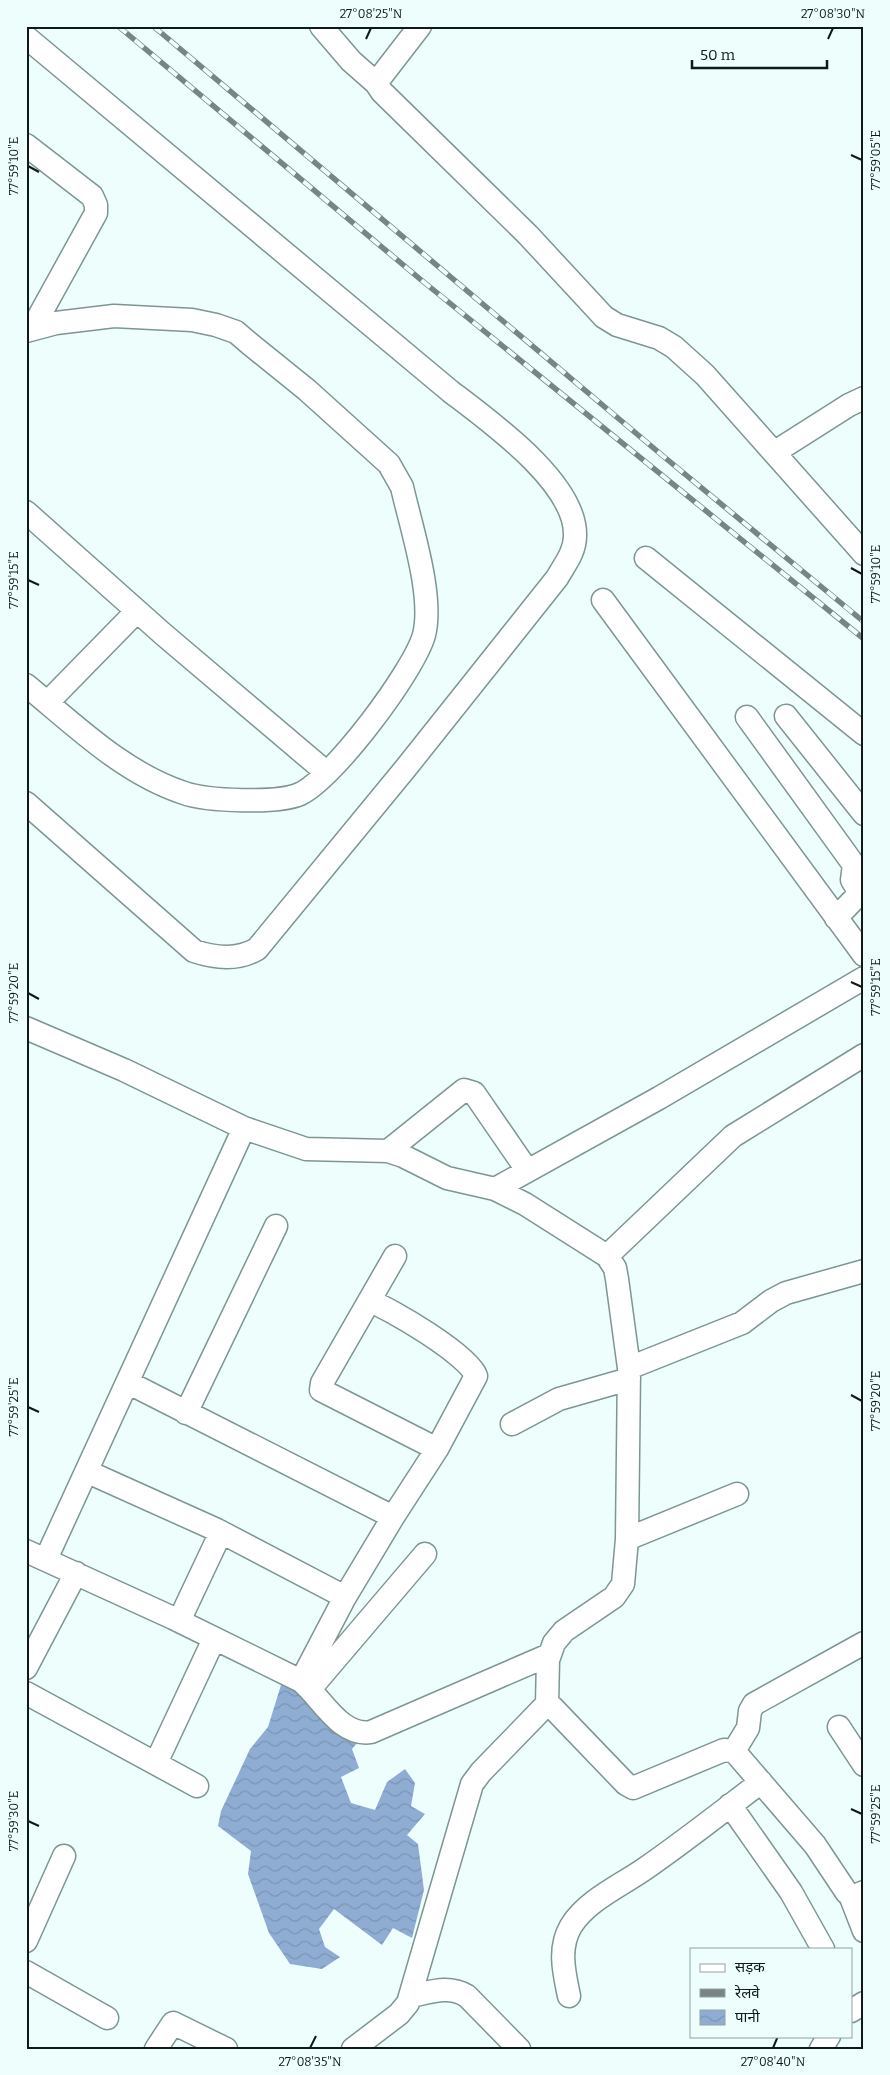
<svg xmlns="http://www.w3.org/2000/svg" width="890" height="2075" font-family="Bitter,'Noto Sans Devanagari',serif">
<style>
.water{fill:url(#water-waves)}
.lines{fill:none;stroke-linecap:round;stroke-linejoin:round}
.minor-casing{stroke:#7c9694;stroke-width:25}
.minor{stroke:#fff;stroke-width:22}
.rail-casing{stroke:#788584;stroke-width:5.5}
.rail{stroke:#edfefd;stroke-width:4;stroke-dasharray:11;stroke-linecap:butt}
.ticks{fill:none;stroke:#0f1918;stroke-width:2}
.neatline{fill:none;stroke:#0f1918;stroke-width:2}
.ticks-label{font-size:12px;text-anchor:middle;fill:#0f1918}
</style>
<defs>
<pattern id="water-waves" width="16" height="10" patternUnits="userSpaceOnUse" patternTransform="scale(1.25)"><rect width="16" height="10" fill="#8fadd3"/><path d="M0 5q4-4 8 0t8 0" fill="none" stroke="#7a94b4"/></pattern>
</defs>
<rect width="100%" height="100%" fill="#edfefd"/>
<path class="water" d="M 292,1674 L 350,1722 L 377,1720 L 352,1749 L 359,1768 L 341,1777 L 351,1803 L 375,1810 L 387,1782 L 405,1769 L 415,1783 L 411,1806 L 425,1814 L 407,1835 L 418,1844 L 424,1890 L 412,1938 L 393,1928 L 382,1945 L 334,1909 L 319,1929 L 325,1947 L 340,1957 L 322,1969 L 290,1964 L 269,1933 L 248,1874 L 251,1851 L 218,1826 L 221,1811 L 250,1749 L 268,1727 L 281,1685 Z"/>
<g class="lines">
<g class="minor-casing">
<path id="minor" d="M 321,26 L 351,61 L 376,83 L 382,92 L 528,235 L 604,317 L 617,325 L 659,338 L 674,347 L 705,375 L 864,554
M 26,37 L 450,391 C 489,421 577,483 575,536 C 575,552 565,564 557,578 L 405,769 L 257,949 C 237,961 215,958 194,951 L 26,803
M 376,83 L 420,26
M 26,145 L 92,196 L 96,205 L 96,213 L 32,329
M 26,331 L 56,323 L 114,316 L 192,320 L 216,325 L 236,332 L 250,344 L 307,390 L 389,464 L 402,487 C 411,527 434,596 424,635 C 414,671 333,779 300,794 C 277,804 207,801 184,793 C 123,773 75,725 26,685
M 775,452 L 849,405 L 864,398
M 26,512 L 163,634 L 327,773
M 646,558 L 864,734
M 603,600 L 864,955
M 48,702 L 137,611
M 786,716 L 864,814
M 747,717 L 854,865 L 852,880 L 860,893 L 836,918
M 26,1028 L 124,1070 L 244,1128 L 306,1149 L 388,1151 L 403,1156 L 447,1178 L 495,1189 L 659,1098 L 864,978
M 388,1151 L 464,1090 L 474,1093 L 527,1170
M 495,1189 L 525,1204 L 607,1256 L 615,1268 L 617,1279 L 629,1368 L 627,1539 L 623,1584 L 614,1597 L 564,1631 L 554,1643 L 548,1660 L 547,1705
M 395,1256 L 322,1383 L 321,1390 L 437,1449
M 607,1256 L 733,1136 L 864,1055
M 629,1368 L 742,1323 L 771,1301 L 786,1293 L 864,1271
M 129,1383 L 393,1517
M 186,1413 L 276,1226
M 512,1424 L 559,1399 L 629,1379
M 88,1472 L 217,1530 L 345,1597
M 627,1539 L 737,1494
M 26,1551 L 173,1618 L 301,1681 C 322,1698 340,1737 371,1732 L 549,1655
M 46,1559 L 244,1128
M 179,1621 L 221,1532
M 26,1668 L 76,1573
M 301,1681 L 345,1597 L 393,1517 L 437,1449 L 476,1376 C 470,1356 390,1308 369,1301
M 310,1689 L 425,1554
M 26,1693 L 197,1786
M 839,1727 L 864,1765
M 734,1751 L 748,1728 L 750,1711 L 754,1704 L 864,1643
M 156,1763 L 214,1639
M 730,1805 L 791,1892 L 823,1949
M 850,1895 L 864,1931
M 26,1941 L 64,1856
M 26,1972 L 107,2018
M 411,1996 C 431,1992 449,1985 467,1996 L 519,2049
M 569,1996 C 564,1972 558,1948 571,1926 C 587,1900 622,1885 646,1868 C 685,1841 723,1811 761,1782
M 851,2011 L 864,2003
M 156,2049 L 173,2023 L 226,2049
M 353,2049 L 399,2014 L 408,2003 L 472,1784 L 481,1772 L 545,1706 L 552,1707 L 626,1784 L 633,1788 L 724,1750 L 734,1751 L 815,1845 L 847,1893 L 854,1896 L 864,1892
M 821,2049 L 829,2036"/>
</g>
<use href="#minor" class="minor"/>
<g class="rail-casing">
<path id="rail" d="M 118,26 L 420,279 L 864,639
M 153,26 L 663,456 L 864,622"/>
</g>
<use href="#rail" class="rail"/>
</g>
<path class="ticks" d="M 366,39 L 371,28M 828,39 L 833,28M 851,155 L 862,160M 28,166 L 39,172M 851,568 L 862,574M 28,580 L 39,585M 851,982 L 862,987M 28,993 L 39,999M 851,1395 L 862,1401M 28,1407 L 39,1412M 851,1809 L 862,1814M 28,1821 L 39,1826M 310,2048 L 316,2036M 773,2048 L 778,2036"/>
<rect width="890" height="2075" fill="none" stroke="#edfefd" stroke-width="55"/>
<rect x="690" y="1948" width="162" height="90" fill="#edfefd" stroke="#94a2a1"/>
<rect x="700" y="1964" width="25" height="8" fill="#ffffff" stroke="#94a2a1"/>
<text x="735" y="1972" font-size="15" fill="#0f1918">सड़क</text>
<rect x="700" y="1989" width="25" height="8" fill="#788584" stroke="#94a2a1"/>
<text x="735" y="1998" font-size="15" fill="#0f1918">रेलवे</text>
<rect x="700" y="2010" width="25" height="15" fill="url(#water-waves)" stroke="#94a2a1"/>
<text x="735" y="2022" font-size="15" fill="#0f1918">पानी</text>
<path d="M692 60v8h135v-8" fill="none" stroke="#0f1918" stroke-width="2.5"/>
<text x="700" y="60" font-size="15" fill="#0f1918" stroke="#edfefd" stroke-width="4" paint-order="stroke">50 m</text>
<rect x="28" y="28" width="834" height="2020" class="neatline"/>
<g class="ticks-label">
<text x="371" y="18">27°08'25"N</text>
<text x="833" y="18">27°08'30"N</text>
<text transform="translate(876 160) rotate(-90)" y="4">77°59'05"E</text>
<text transform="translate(14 166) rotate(-90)" y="4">77°59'10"E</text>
<text transform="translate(876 574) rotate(-90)" y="4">77°59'10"E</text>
<text transform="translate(14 580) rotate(-90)" y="4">77°59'15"E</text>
<text transform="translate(876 987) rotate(-90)" y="4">77°59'15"E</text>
<text transform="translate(14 993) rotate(-90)" y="4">77°59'20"E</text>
<text transform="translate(876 1401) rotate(-90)" y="4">77°59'20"E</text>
<text transform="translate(14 1407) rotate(-90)" y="4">77°59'25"E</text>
<text transform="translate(876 1814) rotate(-90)" y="4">77°59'25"E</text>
<text transform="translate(14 1821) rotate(-90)" y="4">77°59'30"E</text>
<text x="310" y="2066">27°08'35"N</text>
<text x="773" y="2066">27°08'40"N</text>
</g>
</svg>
